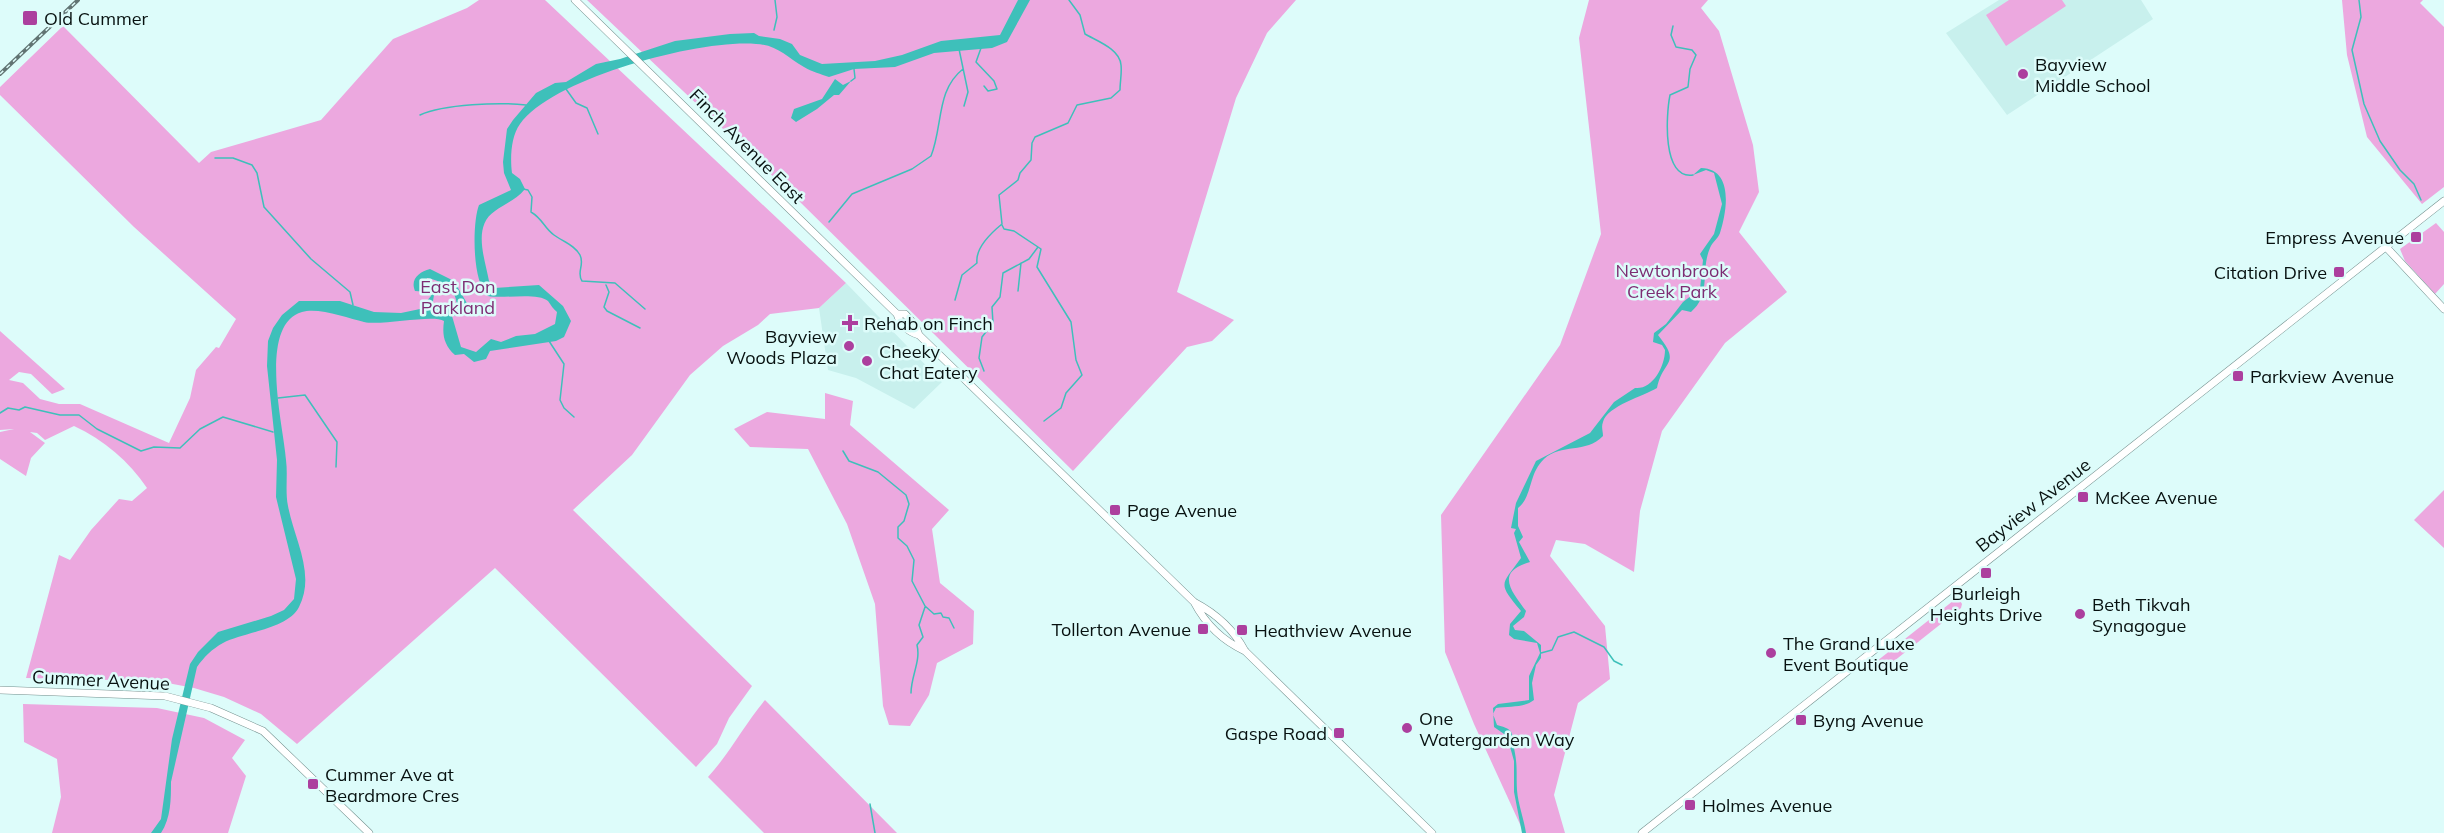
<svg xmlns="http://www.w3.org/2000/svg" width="2444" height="833" font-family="Mulish,sans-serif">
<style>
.built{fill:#c8f0ed}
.green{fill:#eca8df}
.water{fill:#3ec0ba;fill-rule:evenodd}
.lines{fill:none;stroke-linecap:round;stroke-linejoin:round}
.stream{stroke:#3ec0ba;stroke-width:1.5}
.secondary-casing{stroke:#728f8d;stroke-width:8}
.secondary{stroke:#fff;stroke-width:7}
.rail-casing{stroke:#617473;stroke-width:4}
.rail{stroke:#ddfcfa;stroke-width:1.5;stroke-dasharray:4.5;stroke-linecap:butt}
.poi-dot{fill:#ac3f9e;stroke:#ddfcfa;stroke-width:2}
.labels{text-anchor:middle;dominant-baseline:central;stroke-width:5;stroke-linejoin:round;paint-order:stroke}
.poi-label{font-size:18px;fill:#071110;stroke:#ddfcfa;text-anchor:start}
.street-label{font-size:18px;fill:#071110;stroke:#ddfcfa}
.park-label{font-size:18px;fill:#7d2d73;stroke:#ddfcfa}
</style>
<rect width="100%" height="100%" fill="#ddfcfa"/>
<path class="built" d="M 1999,0 L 2141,0 L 2153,19 L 2007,115 L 1946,33 Z
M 846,283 L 942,382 L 914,409 L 856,378 L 828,370 L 819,308 Z"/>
<path class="green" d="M 479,0 L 545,0 L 846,283 L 819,308 L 770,314 L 758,325 L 723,346 L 690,375 L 632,455 L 573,510 L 752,686 L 729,718 L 717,744 L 696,767 L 495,568 L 297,744 L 261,714 L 224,697 L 194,688 L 157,681 L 26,678 L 59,555 L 70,560 L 91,530 L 119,499 L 132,501 L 147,488 C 129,461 104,440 74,426 L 45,440 L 37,433 L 30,432 L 45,443 L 31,458 L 26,476 L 0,459 L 0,432 L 14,429 L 0,430 L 0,331 L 65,389 L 52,394 L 31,374 L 19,372 L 9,380 L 23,383 L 40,399 L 59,404 L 80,404 L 169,443 L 190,398 L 196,370 L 216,347 L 219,348 L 236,319 L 134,227 L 0,95 L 0,87 L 63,26 L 199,163 L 211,152 L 321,120 L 393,39 L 467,8 Z
M 587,0 L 1296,0 L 1267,33 L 1236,98 L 1177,292 L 1234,320 L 1212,341 L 1187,347 L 1073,471 L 799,201 Z
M 1589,0 L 1708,0 L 1701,8 L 1719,31 L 1753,145 L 1759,192 L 1739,232 L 1787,292 L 1725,343 L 1662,431 L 1640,511 L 1634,572 L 1585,544 L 1556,540 L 1550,556 L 1605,626 L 1610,679 L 1578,703 L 1554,795 L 1565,833 L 1524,833 L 1474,724 L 1445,652 L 1441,515 L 1560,345 L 1601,234 L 1579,38 Z
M 2009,0 L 2062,0 L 2066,6 L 2006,46 L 1986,15 Z
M 2342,0 L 2423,0 L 2420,3 L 2444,27 L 2444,187 L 2422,204 L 2367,137 L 2347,55 Z
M 2436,223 L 2444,232 L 2444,284 L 2435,294 L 2405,261 L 2400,249 Z
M 825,393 L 853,401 L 850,425 L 949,510 L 932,529 L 940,583 L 974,611 L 973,644 L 937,663 L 929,695 L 910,726 L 889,725 L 883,706 L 875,604 L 847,524 L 808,449 L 750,447 L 734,429 L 767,412 L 825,419 Z
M 2444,490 L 2444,548 L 2414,520 Z
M 1958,597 L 1962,604 L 1961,608 L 1884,669 L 1877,661 Z
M 765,700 L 897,833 L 764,833 L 708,777 C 730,753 744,725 765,700 Z
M 23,704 L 157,708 L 204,718 L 245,740 L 232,758 L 246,776 L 228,833 L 52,833 L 61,797 L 57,759 L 24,742 Z"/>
<path class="water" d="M 1018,0 L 1030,0 L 1007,42 L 992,48 L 934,53 L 895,67 L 854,69 L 829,77 C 821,74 812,72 804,67 C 786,57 778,45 756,44 C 700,39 553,78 520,124 C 511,136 510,158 512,173 L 520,179 L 525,189 C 516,200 506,203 495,211 C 472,226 485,259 489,281 L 494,288 L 539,285 L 563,306 L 571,321 L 564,337 L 556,341 L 490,351 L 486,359 L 474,362 L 464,354 L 455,355 C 444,345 442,335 444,321 C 433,314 382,326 364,322 C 348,318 318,307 302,312 C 257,325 284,428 286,460 C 288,475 285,491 288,506 C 294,539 316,574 299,607 C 288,629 244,632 223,643 C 212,649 204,657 197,667 L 171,782 C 171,799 171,818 161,833 L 151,833 L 161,819 L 172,739 L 190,664 L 198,652 L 218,632 L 271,616 L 284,610 L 294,599 L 296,579 L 276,497 L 277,460 L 267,366 L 268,341 L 273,328 L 282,315 L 299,301 L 340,301 L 374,312 L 401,313 L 420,309 L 431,296 L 429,292 L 415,291 C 410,279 419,272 430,269 L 454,281 L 468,305 L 463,315 L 452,316 L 461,347 L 476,352 L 491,339 L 501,342 L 516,336 L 535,334 L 555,324 L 557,312 C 553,309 551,305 548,301 C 538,292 503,299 488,296 C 472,283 472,223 479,205 L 511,190 L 504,173 L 503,162 L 507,129 L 513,120 L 536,93 L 555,83 L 566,82 L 596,64 L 620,59 L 675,41 L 730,34 L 754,33 L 759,36 L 780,39 L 792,44 L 800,55 L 822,64 L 875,61 L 902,55 L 941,41 L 1000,35 ZM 427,278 C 444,282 457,288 457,308 L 432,307 L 434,295 L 426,286 Z
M 835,79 L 843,85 L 851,81 L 839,95 L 834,95 L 817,109 L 796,122 L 791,118 L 794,109 L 822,99 Z
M 1701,168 C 1734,169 1727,211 1720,233 C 1718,239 1712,242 1710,248 C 1700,271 1712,294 1691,312 L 1682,310 L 1658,335 C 1682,365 1663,359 1657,388 C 1644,396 1607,406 1603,422 C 1601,427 1603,431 1603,436 C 1586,454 1561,443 1544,459 C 1528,474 1533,496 1518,508 L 1518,526 L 1523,537 L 1519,542 L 1530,562 C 1494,572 1512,592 1526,611 L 1524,617 L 1513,626 L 1515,630 L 1524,631 L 1541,645 L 1541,658 L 1536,665 L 1532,683 L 1534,700 C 1524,708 1509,706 1496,708 L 1493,714 L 1497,725 C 1516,730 1511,733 1514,748 C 1518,767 1516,773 1517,790 C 1518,804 1524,819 1526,833 L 1522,833 L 1514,792 L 1514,761 L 1507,736 L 1494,727 L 1493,708 L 1498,704 L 1529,700 L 1529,676 L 1540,653 L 1537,643 L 1514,639 L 1509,635 L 1510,624 L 1521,611 C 1497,582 1501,586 1521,558 L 1514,533 L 1516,529 L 1511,528 L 1516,503 L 1536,461 L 1590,433 L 1614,402 L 1635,388 C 1652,390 1665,367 1665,350 L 1662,345 L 1653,342 L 1654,333 L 1666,324 L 1683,302 L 1700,289 L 1703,260 L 1700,254 L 1714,234 L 1722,204 L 1714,173 L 1706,170 L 1693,175 Z"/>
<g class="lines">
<path class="stream" d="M 2359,0 L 2361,17 L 2352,50 L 2364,104 L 2380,141 L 2400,170 L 2414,184 L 2421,200
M 1673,26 L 1671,35 L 1676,47 L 1692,50 L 1696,55 L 1690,69 L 1688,87 L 1670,95 C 1666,115 1662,180 1693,175
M 774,30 L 777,17 L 775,0
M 981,48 L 976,62 L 994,81 L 997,89 L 988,91 L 984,86
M 959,49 L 968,92 L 964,106
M 851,81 L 855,78 L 854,69
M 566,89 L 576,103 L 587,108 L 598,134
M 420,115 C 444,104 500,102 526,105
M 215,158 L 233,158 L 252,165 L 257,173 L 264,207 L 311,259 L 350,292 L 353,305
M 523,189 L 528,190 L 532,197 L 531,212 C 543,219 544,228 554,235 C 562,241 575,245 580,255 C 585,265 576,272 582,281 L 615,283 L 645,309
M 829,222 L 852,194 L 912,169 L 931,156 C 943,126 936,90 963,69
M 1002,225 L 1004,229 L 1014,231 L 1041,249 L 1037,267 L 1071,322 L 1076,360 L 1082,375 L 1066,393 L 1061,408 L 1044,421
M 606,285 L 609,292 L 604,307 L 607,311 L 640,328
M 1018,291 L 1021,263
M 955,300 L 962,275 L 977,263 C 975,248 991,233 1002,224 L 999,195 L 1018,180 L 1020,173 L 1031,160 L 1032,143 L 1035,137 L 1068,123 L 1077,105 L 1111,98 L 1120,90 C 1120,82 1122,73 1121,65 C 1120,49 1097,41 1085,34 L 1080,15 L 1069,0
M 549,341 L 564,364 L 560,400 L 564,408 L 574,417
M 984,371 L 979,358 L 982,337 L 993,323 L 992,307 L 1000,297 L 1003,273 L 1029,259 L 1038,247
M 278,398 L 305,395 L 337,442 L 336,467
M 0,413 L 8,408 L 19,410 L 25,407 L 60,415 L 79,415 L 97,429 L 141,451 L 154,447 L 180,448 L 200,429 L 223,417 L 273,432
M 843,451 L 849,461 L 878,472 L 906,495 L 909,504 L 904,521 L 898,527 L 898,538 L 907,546 L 914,560 L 912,581 L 925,606 L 934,614 L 941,613 L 943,617 L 949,618 L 954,628
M 1541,653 L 1552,650 L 1558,637 L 1574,632 L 1604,647 L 1614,661 L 1622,665
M 911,693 C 911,676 921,661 917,645 L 923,637 L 919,625 L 925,607
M 870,804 L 875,833"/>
<g class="secondary-casing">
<path id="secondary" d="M 575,0 L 897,314 C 900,324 908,332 919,335 L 1194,602 C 1215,613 1234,630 1245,651 L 1432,833
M 2386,247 L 2444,309
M 897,314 L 905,314 L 915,325 L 919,335
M 1194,602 C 1205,623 1223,641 1245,651
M 0,690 L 165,696 L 211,708 L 263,731 L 369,833
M 1642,833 L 2444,201"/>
</g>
<use href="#secondary" class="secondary"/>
<g class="rail-casing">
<path id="rail" d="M 0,74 L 78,0"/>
</g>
<use href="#rail" class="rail"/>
</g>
<g class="poi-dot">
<rect x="22" y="10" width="16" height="16" rx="3"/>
<circle cx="2023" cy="74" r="6"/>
<rect x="2410" y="231" width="12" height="12" rx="3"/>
<rect x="2333" y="266" width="12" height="12" rx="3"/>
<path d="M847 314h6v6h6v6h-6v6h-6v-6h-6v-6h6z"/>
<circle cx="849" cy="346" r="6"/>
<circle cx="867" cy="361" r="6"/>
<rect x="2232" y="370" width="12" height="12" rx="3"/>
<rect x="2077" y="491" width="12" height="12" rx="3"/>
<rect x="1109" y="504" width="12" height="12" rx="3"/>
<rect x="1980" y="567" width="12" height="12" rx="3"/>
<circle cx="2080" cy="614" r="6"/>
<rect x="1197" y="623" width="12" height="12" rx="3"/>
<rect x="1236" y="624" width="12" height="12" rx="3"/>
<circle cx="1771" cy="653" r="6"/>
<rect x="1795" y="714" width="12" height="12" rx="3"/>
<circle cx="1407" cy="728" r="6"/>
<rect x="1333" y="727" width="12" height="12" rx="3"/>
<rect x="307" y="778" width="12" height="12" rx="3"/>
<rect x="1684" y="799" width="12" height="12" rx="3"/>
</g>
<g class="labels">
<g class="poi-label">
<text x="44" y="18">Old Cummer</text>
<text x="2035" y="64">Bayview<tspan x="2035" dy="21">Middle School</tspan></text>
<text x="2404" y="237" text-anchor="end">Empress Avenue</text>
<text x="2327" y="272" text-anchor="end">Citation Drive</text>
<text x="864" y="323">Rehab on Finch</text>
<text x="837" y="336" text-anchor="end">Bayview<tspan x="837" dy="21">Woods Plaza</tspan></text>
<text x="879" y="351">Cheeky<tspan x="879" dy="21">Chat Eatery</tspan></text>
<text x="2250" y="376">Parkview Avenue</text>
<text x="2095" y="497">McKee Avenue</text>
<text x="1127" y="510">Page Avenue</text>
<text x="1986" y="593" text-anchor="middle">Burleigh<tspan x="1986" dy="21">Heights Drive</tspan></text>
<text x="2092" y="604">Beth Tikvah<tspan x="2092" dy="21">Synagogue</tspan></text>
<text x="1191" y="629" text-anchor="end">Tollerton Avenue</text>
<text x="1254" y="630">Heathview Avenue</text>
<text x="1783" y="643">The Grand Luxe<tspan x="1783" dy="21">Event Boutique</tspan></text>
<text x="1419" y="718">One<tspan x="1419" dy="21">Watergarden Way</tspan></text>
<text x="1813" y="720">Byng Avenue</text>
<text x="1327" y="733" text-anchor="end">Gaspe Road</text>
<text x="325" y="774">Cummer Ave at<tspan x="325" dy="21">Beardmore Cres</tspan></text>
<text x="1702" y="805">Holmes Avenue</text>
</g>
<g class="street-label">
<text transform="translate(747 146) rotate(45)">Finch Avenue East</text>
<text transform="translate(2033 505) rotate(-38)">Bayview Avenue</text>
<text transform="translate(101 680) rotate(3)">Cummer Avenue</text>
</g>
<g class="park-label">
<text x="1672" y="270">Newtonbrook<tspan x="1672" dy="21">Creek Park</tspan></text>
<text x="458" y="286">East Don<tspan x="458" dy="21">Parkland</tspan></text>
</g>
</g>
</svg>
